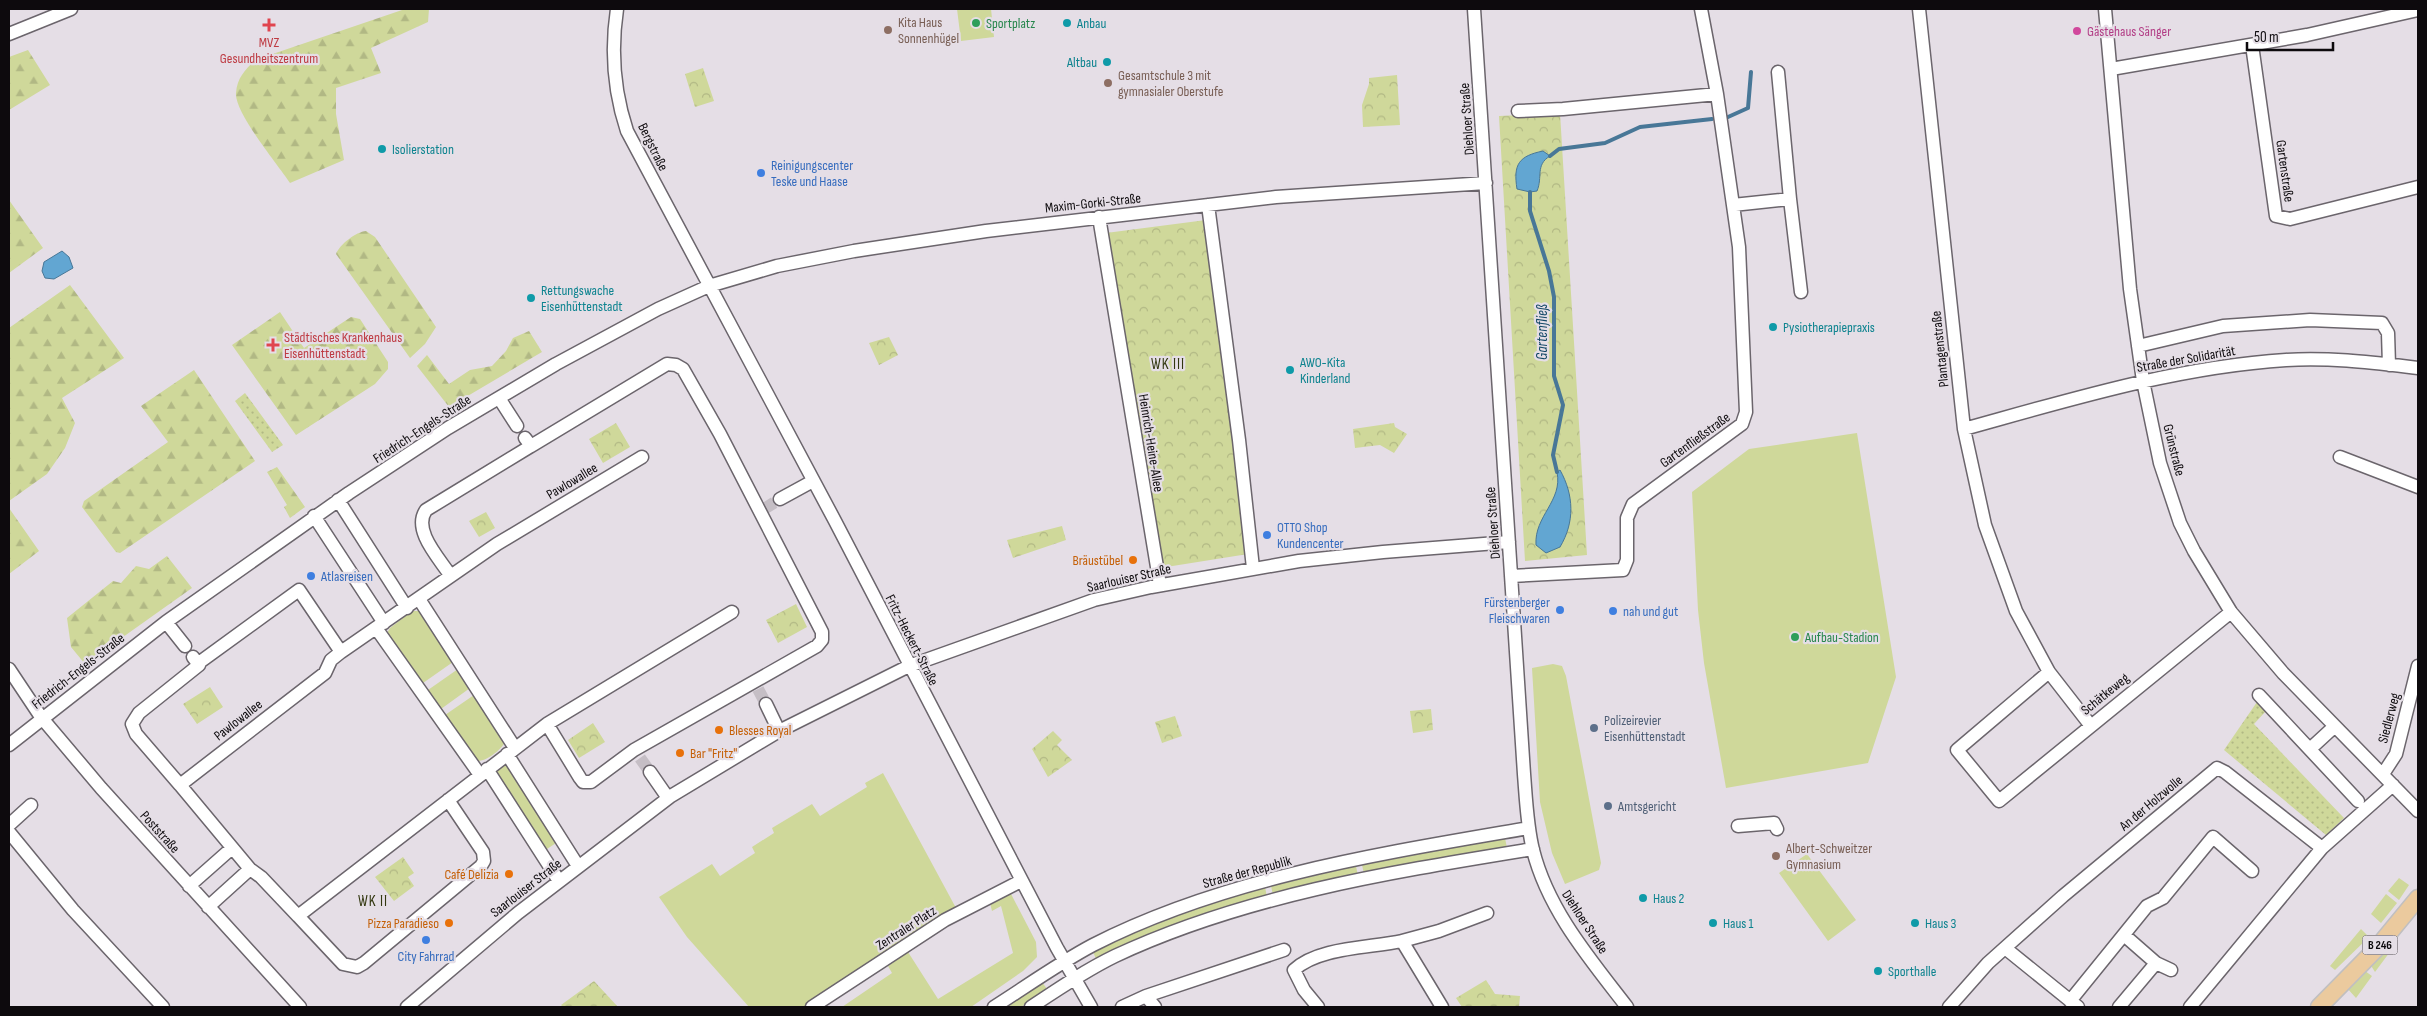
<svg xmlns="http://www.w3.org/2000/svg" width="2427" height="1016" font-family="'Sofia Sans Condensed',sans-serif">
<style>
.grass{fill:#cfd89a;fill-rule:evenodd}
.forest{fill:url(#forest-firs)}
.park{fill:url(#park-crowns)}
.garden{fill:url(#garden-dots)}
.water{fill:#62a6d2;stroke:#487797}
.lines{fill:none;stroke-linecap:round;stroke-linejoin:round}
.stream{stroke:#487797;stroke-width:4}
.minor-tunnel{stroke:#c5bec5;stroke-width:12;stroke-dasharray:12 6;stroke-linecap:butt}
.minor-casing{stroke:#6b656c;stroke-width:15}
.major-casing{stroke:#c0bfc0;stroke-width:19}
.minor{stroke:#fff;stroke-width:12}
.major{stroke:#ebca9e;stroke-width:16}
.leisure-dot{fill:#2e9e5b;stroke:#e5dee6;stroke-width:2}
.culture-dot{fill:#0f9aa8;stroke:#e5dee6;stroke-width:2}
.health-dot{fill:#e0444e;stroke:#e5dee6;stroke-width:2}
.education-dot{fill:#8d6e63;stroke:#e5dee6;stroke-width:2}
.hotel-dot{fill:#d1479c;stroke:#e5dee6;stroke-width:2}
.shop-dot{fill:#3f7fe0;stroke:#e5dee6;stroke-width:2}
.food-dot{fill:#e8710a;stroke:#e5dee6;stroke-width:2}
.service-dot{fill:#5c6f8a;stroke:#e5dee6;stroke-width:2}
.labels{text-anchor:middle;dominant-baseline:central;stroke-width:4.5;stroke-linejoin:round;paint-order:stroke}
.shield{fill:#e5dee6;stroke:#4e4a4e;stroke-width:1}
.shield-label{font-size:12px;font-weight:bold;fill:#0d0a0d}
.education-label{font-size:14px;fill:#785e54;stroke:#e5dee6;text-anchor:start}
.leisure-label{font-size:14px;fill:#27864d;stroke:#e5dee6;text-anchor:start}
.culture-label{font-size:14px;fill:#0d838f;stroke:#e5dee6;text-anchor:start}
.hotel-label{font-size:14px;fill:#b23c85;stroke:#e5dee6;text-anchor:start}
.health-label{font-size:14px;fill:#be3a42;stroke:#e5dee6}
.street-label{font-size:14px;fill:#0d0a0d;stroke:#e5dee6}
.shop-label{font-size:14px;fill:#366cbe;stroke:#e5dee6;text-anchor:start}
.food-label{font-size:14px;fill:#c56008;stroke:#e5dee6;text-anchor:end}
.service-label{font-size:14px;fill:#4e5e75;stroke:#e5dee6;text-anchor:start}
.water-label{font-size:15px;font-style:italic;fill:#134867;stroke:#e5dee6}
.neighbourhood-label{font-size:15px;letter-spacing:1px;fill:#32370f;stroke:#e5dee6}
</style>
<defs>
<pattern id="forest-firs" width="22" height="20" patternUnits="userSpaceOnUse" patternTransform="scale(1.25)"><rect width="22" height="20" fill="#cfd89a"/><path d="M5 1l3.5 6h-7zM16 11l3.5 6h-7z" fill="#b1b884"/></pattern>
<pattern id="park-crowns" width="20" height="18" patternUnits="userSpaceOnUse" patternTransform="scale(1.25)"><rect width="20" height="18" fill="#cfd89a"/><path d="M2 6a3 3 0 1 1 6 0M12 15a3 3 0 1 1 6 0" fill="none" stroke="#b1b884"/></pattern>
<pattern id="garden-dots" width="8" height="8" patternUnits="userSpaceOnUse" patternTransform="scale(1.25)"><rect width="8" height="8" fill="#cfd89a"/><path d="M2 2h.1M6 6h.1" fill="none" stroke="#b1b884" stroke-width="1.8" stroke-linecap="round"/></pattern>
</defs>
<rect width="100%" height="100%" fill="#e5dee6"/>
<path class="grass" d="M 957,9 L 991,9 L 994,37 L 961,41 Z
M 1857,433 L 1896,677 L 1868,763 L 1726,788 L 1704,663 L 1698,610 L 1692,492 L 1749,449 Z
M 412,611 L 420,611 L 506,741 C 501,750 486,762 476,761 L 387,633 L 390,628 ZM 453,662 L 458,669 L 428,690 L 423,683 ZM 470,688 L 474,695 L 445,715 L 441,709 Z
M 1553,664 L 1562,666 L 1566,676 L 1601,863 L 1599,870 L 1565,884 L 1552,853 L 1540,802 L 1532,668 Z
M 507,764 L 559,841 L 544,851 L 497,776 L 497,771 Z
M 883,773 L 956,908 L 803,1007 L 749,1007 L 687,937 L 659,897 L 712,864 L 720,876 L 755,853 L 752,847 L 774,833 L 772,828 L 812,804 L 820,816 L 867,787 L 865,783 Z
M 1505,838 L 1507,848 L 1364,874 L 1362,865 Z
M 1807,854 L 1856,920 L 1828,941 L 1779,873 Z
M 1356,866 L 1358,876 L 1273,895 L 1271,886 Z
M 2399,878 L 2409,885 L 2399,900 L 2388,891 Z
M 1265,887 L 1267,897 L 1097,961 L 1093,952 C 1149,925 1205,904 1265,887 Z
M 1010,892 L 1036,942 L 1037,957 L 1023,971 L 971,1007 L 842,1007 L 892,973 L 888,966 L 908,952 L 938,999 L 1013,953 L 1001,906 L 992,911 L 990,903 Z
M 2386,894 L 2397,903 L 2381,923 L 2371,914 Z
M 2361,929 L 2369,937 L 2335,970 L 2330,966 Z
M 2395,937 L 2398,941 L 2375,972 L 2370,964 Z
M 2365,971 L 2372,976 L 2356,998 L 2347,988 Z
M 1042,982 L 1047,989 L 1021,1007 L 1004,1007 Z"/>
<path class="forest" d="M 405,9 L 429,9 L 428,22 L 371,48 L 381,73 L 336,88 L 336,114 L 344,160 L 290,183 C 278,165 234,112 236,93 C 237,78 245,70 255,60 Z
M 28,50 L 50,85 L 9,110 L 9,57 Z
M 9,200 L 43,248 L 9,273 Z
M 366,231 L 375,237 L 436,327 L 425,344 L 410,358 L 336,254 C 340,244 356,232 366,231 Z
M 70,285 L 124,358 L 62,398 L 75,423 L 65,448 L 47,474 L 9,501 L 9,328 Z
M 280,312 L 304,348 L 351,317 L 360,319 L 388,362 L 388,369 L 375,384 L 296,435 L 232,345 Z
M 529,331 L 542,352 L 449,407 L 417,366 L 427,355 L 449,384 L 470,370 L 492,366 L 506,351 L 513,338 Z
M 194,370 L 255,461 L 120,553 L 116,552 L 82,507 L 84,501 L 168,442 L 141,406 Z
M 277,467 L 305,507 L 290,518 L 284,507 L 287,505 L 267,472 Z
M 9,508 L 39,551 L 9,574 Z
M 167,556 L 192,588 L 85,664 L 71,647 L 67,618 L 113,581 L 121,583 L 136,566 L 149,569 Z"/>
<path class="park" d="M 703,68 L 714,101 L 695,107 L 685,74 Z
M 1397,75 L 1400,125 L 1363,127 L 1362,105 L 1369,84 L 1369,78 Z
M 1560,113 L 1587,555 L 1525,561 L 1499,116 Z
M 1206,220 L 1248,554 L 1160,568 L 1106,233 Z
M 889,337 L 898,355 L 879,365 L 869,343 Z
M 616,423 L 630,447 L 603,463 L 589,439 Z
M 1394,423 L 1395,427 L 1407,434 L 1394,453 L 1380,445 L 1355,448 L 1353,429 Z
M 486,512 L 495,528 L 479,537 L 469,521 Z
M 1062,526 L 1066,540 L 1013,558 L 1007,540 Z
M 796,604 L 807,627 L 778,643 L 766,620 Z
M 210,687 L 223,707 L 197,724 L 183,704 Z
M 1431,709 L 1433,730 L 1413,733 L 1410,711 Z
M 1175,716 L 1182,736 L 1162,743 L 1155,722 Z
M 593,723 L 605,742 L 579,758 L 568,740 Z
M 1053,731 L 1062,740 L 1057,745 L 1072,760 L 1048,777 L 1032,749 Z
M 403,857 L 414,873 L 408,877 L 414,886 L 394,901 L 375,877 Z
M 1486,980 L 1495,994 L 1520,996 L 1519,1007 L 1462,1007 L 1456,998 Z
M 594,981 L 618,1007 L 563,1007 L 561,1005 Z"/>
<path class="garden" d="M 245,393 L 283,445 L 272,452 L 235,401 Z
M 2257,702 L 2266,711 L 2254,724 L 2344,818 L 2326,835 L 2224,750 Z"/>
<path class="water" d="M 1543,151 L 1550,156 C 1535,165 1543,177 1537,191 L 1530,192 L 1517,189 C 1513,164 1519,156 1543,151 Z
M 62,251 L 69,257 L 73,268 L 54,279 L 45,278 L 42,271 L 44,262 Z
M 1560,470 C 1574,495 1575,522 1560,547 L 1546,553 L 1536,545 C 1534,516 1563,501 1557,472 Z"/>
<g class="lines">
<path class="stream" d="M 1728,117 L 1748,108 L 1751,72
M 1550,156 L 1559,149 L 1605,143 L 1640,127 L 1712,119
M 1530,192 L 1530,211 L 1549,271 L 1554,297 L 1554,376 L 1563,405 L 1553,455 L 1557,472"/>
<path class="minor-tunnel" d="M 764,509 L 780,499
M 758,689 L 766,704
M 640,758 L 650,772"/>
<g class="minor-casing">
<path id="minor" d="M 617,9 C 611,49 614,92 627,131 L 835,521 L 1057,948 L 1091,1007
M 1474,9 L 1524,774 C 1526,799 1527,826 1533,850 C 1548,910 1590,959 1627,1007
M 1919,9 L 1964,429 L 1985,525 L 2016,611 L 2049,672 L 2091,726
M 2105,9 L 2130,289 L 2143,381 L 2160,463 L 2180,523 L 2194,551 L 2231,612 L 2283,673 L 2418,811
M 9,34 L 71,9
M 2252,45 L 2276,216 L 2290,219 L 2418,187
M 2111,69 L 2307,35 L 2418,10
M 1778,72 L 1790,199
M 1518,111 L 1563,109 L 1717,94
M 1208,205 L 1239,440 L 1253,568
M 1733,205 L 1790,199 L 1801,292
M 1099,217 L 1160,585
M 2138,346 L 2223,326 L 2310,320 L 2382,323 L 2388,333 L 2389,365
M 499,398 L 517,426
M 1964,429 C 2069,400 2176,367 2286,360 C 2330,357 2375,363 2418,368
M 525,438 L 531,446 L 667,364 L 676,365 L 683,369 L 720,434 L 822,632 L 822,640 L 817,646 L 634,750 L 591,782 L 583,782 L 580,778 L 547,724
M 642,457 L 497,544 L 341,652 L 331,660 L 325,673 L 180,785 L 250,869 L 261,877 L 298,916 L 547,724 L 732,612
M 2340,457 L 2418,487
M 780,499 L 813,481
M 338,500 L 407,608
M 314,516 L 384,623
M 450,575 C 439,558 412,530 426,510 L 531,446
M 1511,576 L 1623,570 L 1627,560 L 1627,518 L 1633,504 L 1742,424 L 1746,412 L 1739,247 L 1717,94 L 1701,9
M 419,599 L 515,748
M 166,622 L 185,646
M 376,628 L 480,775
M 193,657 L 199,665 L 200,662 L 299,590 L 341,652
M 9,669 L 41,717 L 101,788 L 300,1007
M 2049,672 L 1957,750 L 1999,801 L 2231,612
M 2259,695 L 2358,801
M 766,704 L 779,731
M 9,745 L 166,622 L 349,493 L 448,428 L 556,364 L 658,309 L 709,286 L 777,266 L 854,251 L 986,231 L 1276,197 L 1486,183
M 2310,749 L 2335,726
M 507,754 L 578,866
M 487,769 L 559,881
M 650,772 L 668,798
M 2383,774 L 2396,754 L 2418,666
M 180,785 L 136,734 L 132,724 L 139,713 L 199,665
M 9,825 L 31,805
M 1738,826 L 1774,823 L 1777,829
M 9,832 L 73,910 L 163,1007
M 2322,848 L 2393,785
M 189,886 L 232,848
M 208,907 L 250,869
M 298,916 L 343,964 L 357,967 L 364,963 L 481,866 L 484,861 L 483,852 L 448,800
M 2124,935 L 2156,963 L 2171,970
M 1402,941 L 1439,931 L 1487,913
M 2005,948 L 2078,1007
M 2070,1001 L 2147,906 L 2163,898 L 2213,837 L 2252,871
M 407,1007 L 518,913 L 671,796 L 779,731 L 909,666 L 1094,600 L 1151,587 L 1299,561 L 1383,552 L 1509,542
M 812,1007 L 945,920 L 1021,881
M 994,1007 C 1027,986 1059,963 1093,945 C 1226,877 1384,853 1529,828
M 1031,1007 C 1058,989 1086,970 1115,956 C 1245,895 1392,872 1533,849
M 1122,1007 L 1146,996
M 1155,1007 L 1146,996 L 1284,950
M 1318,1007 L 1304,990 L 1294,970 C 1318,947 1370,948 1402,941 L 1442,1007
M 1949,1007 L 1988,963 L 2063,896 L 2217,768 L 2225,772 L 2322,848 L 2190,1007
M 2119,1007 L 2156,963"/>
</g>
<g class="major-casing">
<path id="major" d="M 2319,1007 L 2376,949 L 2418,898"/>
</g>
<use href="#minor" class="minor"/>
<use href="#major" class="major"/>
</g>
<g class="leisure-dot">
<circle cx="976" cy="23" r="5"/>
<circle cx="1795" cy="637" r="5"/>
</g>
<g class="culture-dot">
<circle cx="1067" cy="23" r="5"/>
<circle cx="1107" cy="62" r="5"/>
<circle cx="382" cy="149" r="5"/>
<circle cx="531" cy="298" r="5"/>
<circle cx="1773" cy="327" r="5"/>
<circle cx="1290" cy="370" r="5"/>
<circle cx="1643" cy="898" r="5"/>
<circle cx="1713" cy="923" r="5"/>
<circle cx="1915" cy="923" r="5"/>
<circle cx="1878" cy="971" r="5"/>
</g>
<g class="health-dot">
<path d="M266.5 17.5h5v5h5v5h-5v5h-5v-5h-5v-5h5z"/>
<path d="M270.5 337.5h5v5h5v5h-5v5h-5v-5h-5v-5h5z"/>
</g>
<g class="education-dot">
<circle cx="888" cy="30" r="5"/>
<circle cx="1108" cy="83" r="5"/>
<circle cx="1776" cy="856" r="5"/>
</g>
<circle class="hotel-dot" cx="2077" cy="31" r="5"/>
<g class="shop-dot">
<circle cx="761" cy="173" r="5"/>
<circle cx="1267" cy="535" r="5"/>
<circle cx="311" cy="576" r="5"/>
<circle cx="1560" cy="610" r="5"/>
<circle cx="1613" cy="611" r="5"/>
<circle cx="426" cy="940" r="5"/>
</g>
<g class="food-dot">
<circle cx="1133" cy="560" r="5"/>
<circle cx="719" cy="730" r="5"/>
<circle cx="680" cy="753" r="5"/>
<circle cx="509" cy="874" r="5"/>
<circle cx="449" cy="923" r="5"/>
</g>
<g class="service-dot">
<circle cx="1594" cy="728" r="5"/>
<circle cx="1608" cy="806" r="5"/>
</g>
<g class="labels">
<rect class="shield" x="2362.5" y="935.5" width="35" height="19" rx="4"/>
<g class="shield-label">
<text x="2380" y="945">B 246</text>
</g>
<g class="education-label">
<text x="898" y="22">Kita Haus<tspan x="898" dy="16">Sonnenhügel</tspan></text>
<text x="1118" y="75">Gesamtschule 3 mit<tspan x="1118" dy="16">gymnasialer Oberstufe</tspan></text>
<text x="1786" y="848">Albert-Schweitzer<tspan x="1786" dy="16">Gymnasium</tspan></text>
</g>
<g class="leisure-label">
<text x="986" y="23">Sportplatz</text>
<text x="1805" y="637">Aufbau-Stadion</text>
</g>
<g class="culture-label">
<text x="1077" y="23">Anbau</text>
<text x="1097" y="62" text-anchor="end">Altbau</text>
<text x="392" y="149">Isolierstation</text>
<text x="541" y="290">Rettungswache<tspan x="541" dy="16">Eisenhüttenstadt</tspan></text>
<text x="1783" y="327">Pysiotherapiepraxis</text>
<text x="1300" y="362">AWO-Kita<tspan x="1300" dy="16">Kinderland</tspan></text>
<text x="1653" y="898">Haus 2</text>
<text x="1723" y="923">Haus 1</text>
<text x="1925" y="923">Haus 3</text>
<text x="1888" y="971">Sporthalle</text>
</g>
<g class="hotel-label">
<text x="2087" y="31">Gästehaus Sänger</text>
</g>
<g class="health-label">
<text x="269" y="42">MVZ<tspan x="269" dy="16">Gesundheitszentrum</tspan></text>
<text x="284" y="337" text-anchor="start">Städtisches Krankenhaus<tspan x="284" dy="16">Eisenhüttenstadt</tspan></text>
</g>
<g class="street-label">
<text transform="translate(1467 119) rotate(-94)">Diehloer Straße</text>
<text transform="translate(653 147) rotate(64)">Bergstraße</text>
<text transform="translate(2285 171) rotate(82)">Gartenstraße</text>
<text transform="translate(1093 203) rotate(-6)">Maxim-Gorki-Straße</text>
<text transform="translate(1940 349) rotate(-96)">Plantagenstraße</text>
<text transform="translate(2186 359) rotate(-10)">Straße der Solidarität</text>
<text transform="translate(422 429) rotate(-33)">Friedrich-Engels-Straße</text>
<text transform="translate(1695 440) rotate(-36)">Gartenfließstraße</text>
<text transform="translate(1151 443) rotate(81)">Heinrich-Heine-Allee</text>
<text transform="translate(2174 450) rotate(76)">Grünstraße</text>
<text transform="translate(572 481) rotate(-31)">Pawlowallee</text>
<text transform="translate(1493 523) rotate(-94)">Diehloer Straße</text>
<text transform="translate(1129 578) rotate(-13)">Saarlouiser Straße</text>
<text transform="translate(912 640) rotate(63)">Fritz-Heckert-Straße</text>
<text transform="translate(78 671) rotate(-38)">Friedrich-Engels-Straße</text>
<text transform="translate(2105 694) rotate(-39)">Schätkeweg</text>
<text transform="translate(2389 718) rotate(-75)">Siedlerweg</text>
<text transform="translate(238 720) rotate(-38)">Pawlowallee</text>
<text transform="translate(2151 803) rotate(-40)">An der Holzwolle</text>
<text transform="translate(160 832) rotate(48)">Poststraße</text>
<text transform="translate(1247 872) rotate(-15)">Straße der Republik</text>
<text transform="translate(526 888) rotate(-38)">Saarlouiser Straße</text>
<text transform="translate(1585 922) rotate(57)">Diehloer Straße</text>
<text transform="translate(906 928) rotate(-33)">Zentraler Platz</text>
</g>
<g class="shop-label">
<text x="771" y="165">Reinigungscenter<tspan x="771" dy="16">Teske und Haase</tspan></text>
<text x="1277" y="527">OTTO Shop<tspan x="1277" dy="16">Kundencenter</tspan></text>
<text x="321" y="576">Atlasreisen</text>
<text x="1550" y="602" text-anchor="end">Fürstenberger<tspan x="1550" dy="16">Fleischwaren</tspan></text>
<text x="1623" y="611">nah und gut</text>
<text x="426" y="956" text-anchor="middle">City Fahrrad</text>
</g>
<g class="food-label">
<text x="1123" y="560">Bräustübel</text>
<text x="729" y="730" text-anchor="start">Blesses Royal</text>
<text x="690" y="753" text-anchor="start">Bar "Fritz"</text>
<text x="499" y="874">Café Delizia</text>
<text x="439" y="923">Pizza Paradieso</text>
</g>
<g class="service-label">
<text x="1604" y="720">Polizeirevier<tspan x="1604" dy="16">Eisenhüttenstadt</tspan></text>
<text x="1618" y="806">Amtsgericht</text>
</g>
<g class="water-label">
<text transform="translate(1542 332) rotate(-90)">Gartenfließ</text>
</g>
<g class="neighbourhood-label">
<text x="1168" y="364">WK III</text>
<text x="373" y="901">WK II</text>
</g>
</g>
<rect width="2427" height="1016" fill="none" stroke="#0d0a0d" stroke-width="20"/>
<path d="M2247 42v8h86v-8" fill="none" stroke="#0d0a0d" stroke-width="2.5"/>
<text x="2254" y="42" font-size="15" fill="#0d0a0d" stroke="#e5dee6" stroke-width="4" paint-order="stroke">50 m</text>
</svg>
